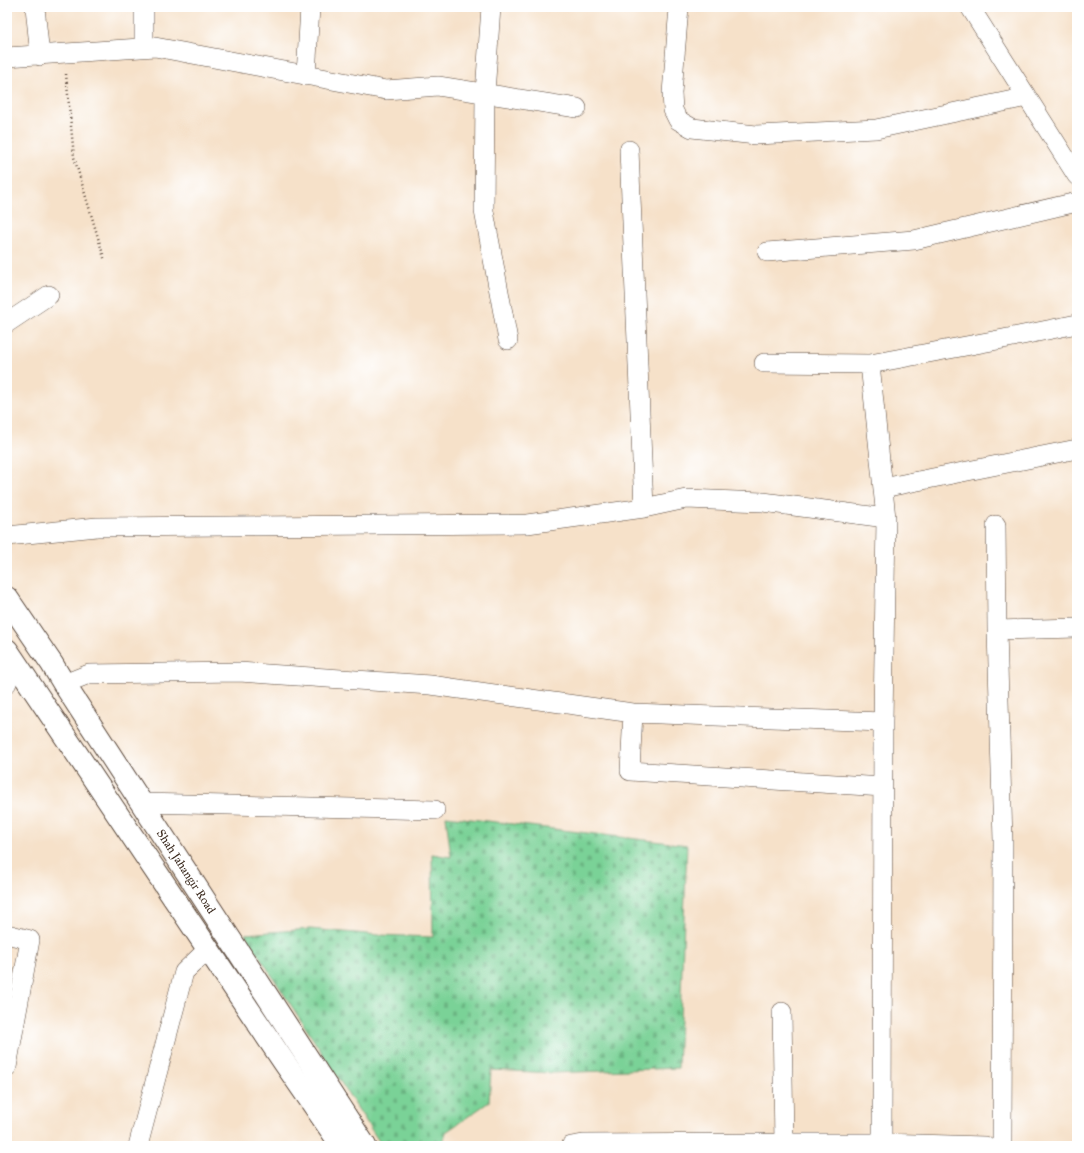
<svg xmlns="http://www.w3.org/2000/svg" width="1084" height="1153" font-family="'IM FELL Great Primer',serif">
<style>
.cemetery{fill:url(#cemetery-stones);stroke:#5a7e5a}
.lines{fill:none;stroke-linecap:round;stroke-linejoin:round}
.street-casing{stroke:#574538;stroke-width:20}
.secondary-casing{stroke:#574538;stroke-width:24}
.path{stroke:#574538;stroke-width:2.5;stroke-dasharray:1 3;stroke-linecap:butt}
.street{stroke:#fff;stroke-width:19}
.secondary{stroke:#fff;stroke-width:22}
.labels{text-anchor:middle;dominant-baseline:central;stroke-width:4;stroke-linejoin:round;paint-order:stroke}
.street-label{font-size:12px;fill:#3b2a1e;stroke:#fff}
</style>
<defs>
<pattern id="cemetery-stones" width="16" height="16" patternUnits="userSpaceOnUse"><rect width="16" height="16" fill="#7ad297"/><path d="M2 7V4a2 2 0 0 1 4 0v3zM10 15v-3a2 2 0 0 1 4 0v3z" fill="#6ab482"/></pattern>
</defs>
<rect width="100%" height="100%" fill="#fff"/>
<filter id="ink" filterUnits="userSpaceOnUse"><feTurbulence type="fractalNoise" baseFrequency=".025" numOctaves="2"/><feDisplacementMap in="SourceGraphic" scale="8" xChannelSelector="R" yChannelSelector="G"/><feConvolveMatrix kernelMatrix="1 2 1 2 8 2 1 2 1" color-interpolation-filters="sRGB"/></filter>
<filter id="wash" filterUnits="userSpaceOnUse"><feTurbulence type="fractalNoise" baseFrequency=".012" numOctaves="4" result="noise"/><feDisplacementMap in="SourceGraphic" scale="16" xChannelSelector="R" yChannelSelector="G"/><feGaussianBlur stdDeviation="0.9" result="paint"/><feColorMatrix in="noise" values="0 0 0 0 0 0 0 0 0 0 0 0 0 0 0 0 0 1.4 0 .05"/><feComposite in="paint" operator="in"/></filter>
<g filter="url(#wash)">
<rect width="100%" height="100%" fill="#f6e1c9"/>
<path class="cemetery" d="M 446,816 L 687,845 L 678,1068 L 553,1073 L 491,1070 L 489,1102 L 446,1132 L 442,1146 L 382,1146 L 245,934 L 310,929 L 378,935 L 433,937 L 432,854 L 451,857 Z"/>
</g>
<g filter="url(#ink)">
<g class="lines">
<g class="street-casing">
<path id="street" d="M 35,7 L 40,56
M 491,7 L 485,93 L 484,211 L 508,340
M 679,7 L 672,93 L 673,110 L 678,120 L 692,128 L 756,135 L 876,129 L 1027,97
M 970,7 L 1077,176
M 144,47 L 144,7
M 7,57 L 155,47 L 386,90 L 438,86 L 577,108
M 306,76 L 310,7
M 629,150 L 644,508
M 767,252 L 914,240 L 1077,202
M 7,323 L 49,295
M 764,363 L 870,364 L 1003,339 L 1077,324
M 883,488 L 1077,449
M 886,518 L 883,722 L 882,1143 L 985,1146
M 996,525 L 997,630 L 1003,841 L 1002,1146
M 7,536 L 97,527 L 527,524 L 644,508 L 686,499 L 763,502 L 886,518 L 870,364
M 997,630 L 1077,628
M 7,683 L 13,658
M 64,684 L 89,674 L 239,672 L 430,685 L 633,713 L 883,722
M 633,713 L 630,771 L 883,787
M 141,803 L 435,810
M 7,934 L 30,940 L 7,1067
M 138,1146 L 184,972 L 208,949
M 571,1146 L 583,1144 L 784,1143 L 782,1012
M 784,1146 L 784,1143 L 882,1143"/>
</g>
<g class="secondary-casing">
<g id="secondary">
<path id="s1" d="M 7,598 L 52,664 L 64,684 L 365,1146"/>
<path d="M 7,650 L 284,1062 L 342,1146"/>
</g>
</g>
<path class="path" d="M 66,74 L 74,157 L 105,261"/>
<use href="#street" class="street"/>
<use href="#secondary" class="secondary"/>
</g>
</g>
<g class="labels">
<g class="street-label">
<text stroke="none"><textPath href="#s1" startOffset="327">Shah Jahangir Road</textPath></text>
</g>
</g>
<rect width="1084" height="1153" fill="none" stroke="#fff" stroke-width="24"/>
</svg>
